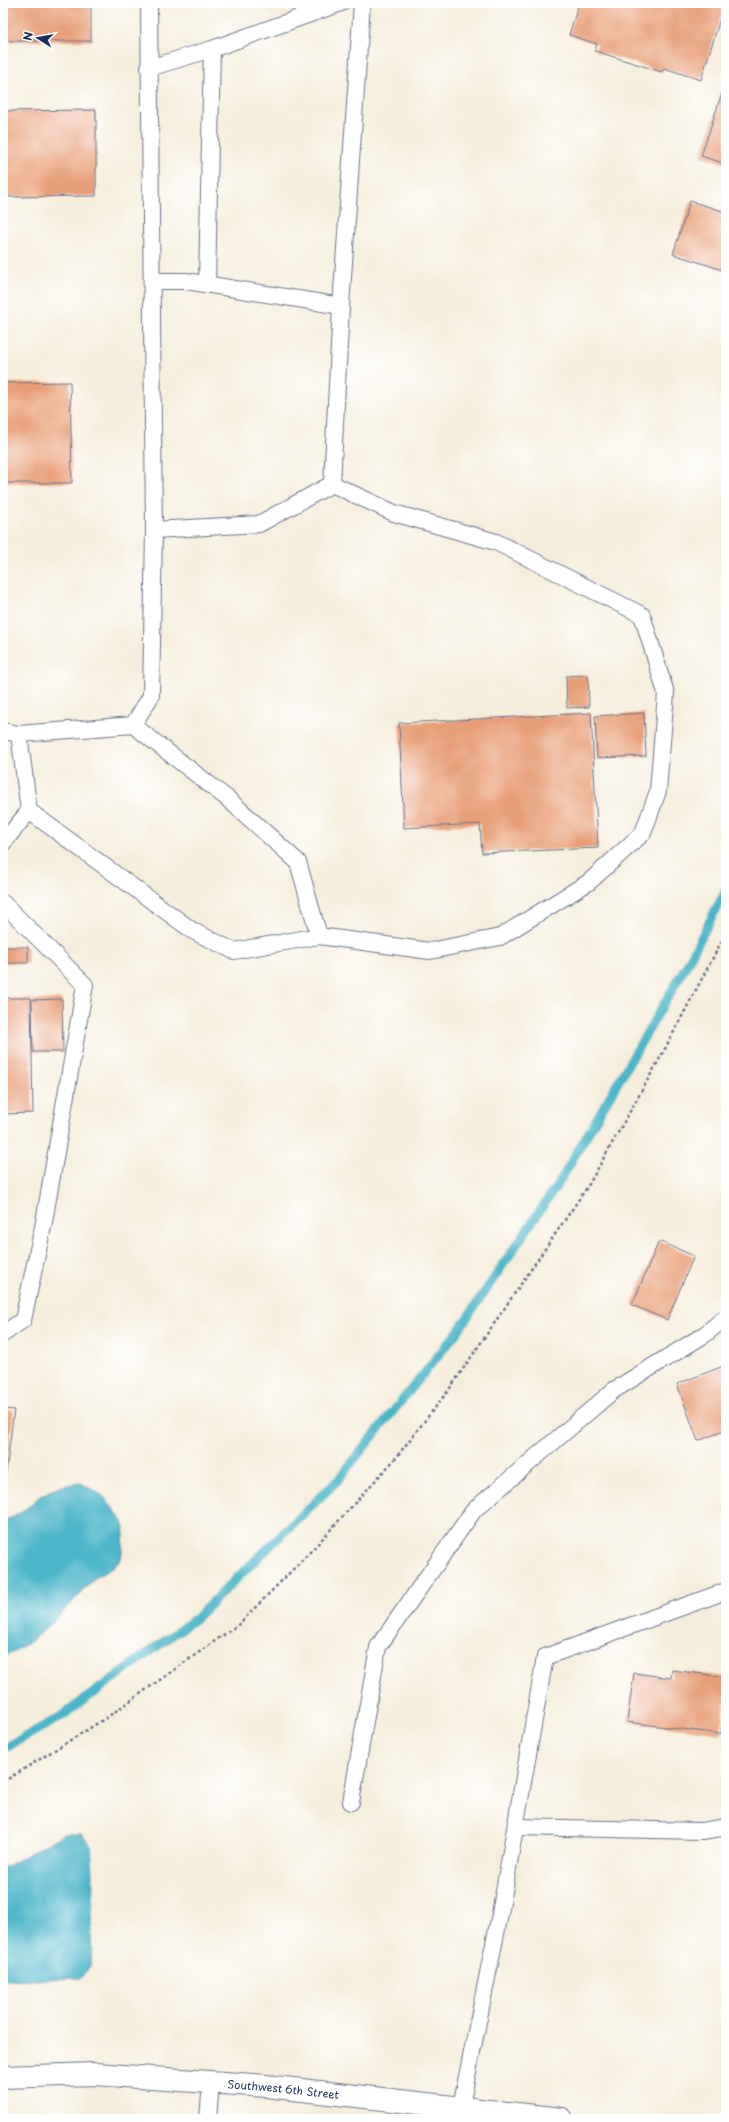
<svg xmlns="http://www.w3.org/2000/svg" width="729" height="2122" font-family="'Playpen Sans',sans-serif">
<style>
.water{fill:#4bb5c9;stroke:#337294}
.lines{fill:none;stroke-linecap:round;stroke-linejoin:round}
.stream{stroke:#4bb5c9;stroke-width:9}
.building{fill:#e89e77}
.service-casing{stroke:#68728a;stroke-width:18}
.tertiary-casing{stroke:#68728a;stroke-width:24}
.path{stroke:#68728a;stroke-width:2.5;stroke-dasharray:3 3;stroke-linecap:butt}
.service{stroke:#fff;stroke-width:16}
.tertiary{stroke:#fff;stroke-width:22}
.labels{text-anchor:middle;dominant-baseline:central;stroke-width:3;stroke-linejoin:round;paint-order:stroke}
.street-label{font-size:11px;fill:#1b2f5e;stroke:#fff}
</style>
<rect width="100%" height="100%" fill="#fff"/>
<filter id="ink" filterUnits="userSpaceOnUse"><feTurbulence type="fractalNoise" baseFrequency=".025" numOctaves="2"/><feDisplacementMap in="SourceGraphic" scale="8" xChannelSelector="R" yChannelSelector="G"/><feConvolveMatrix kernelMatrix="1 2 1 2 8 2 1 2 1" color-interpolation-filters="sRGB"/></filter>
<filter id="wash" filterUnits="userSpaceOnUse"><feTurbulence type="fractalNoise" baseFrequency=".012" numOctaves="4" result="noise"/><feDisplacementMap in="SourceGraphic" scale="16" xChannelSelector="R" yChannelSelector="G"/><feGaussianBlur stdDeviation="0.9" result="paint"/><feColorMatrix in="noise" values="0 0 0 0 0 0 0 0 0 0 0 0 0 0 0 0 0 1.4 0 .05"/><feComposite in="paint" operator="in"/></filter>
<g filter="url(#wash)">
<rect width="100%" height="100%" fill="#f6eedc"/>
<path class="water" d="M 81,1483 L 103,1496 L 122,1520 L 125,1527 L 121,1559 L 115,1566 L 95,1578 L 57,1618 L 30,1642 L 3,1658 L 3,1520 C 21,1517 28,1505 42,1495 C 53,1488 68,1484 81,1483 Z
M 64,1834 L 81,1834 L 91,1846 L 93,1872 L 91,1966 L 80,1978 L 3,1980 L 3,1868 Z"/>
<g class="lines">
<path class="stream" d="M 3,1749 L 62,1716 L 196,1618 L 337,1481 L 458,1331 L 560,1181 L 686,966 L 726,890"/>
</g>
<g id="blocks">
<path class="building" d="M 3,3 L 91,3 L 91,41 L 3,41 Z
M 579,3 L 725,3 L 701,80 L 664,68 L 662,72 L 595,51 L 597,44 L 569,35 Z
M 726,81 L 726,164 L 701,156 Z
M 96,110 L 96,196 L 3,197 L 3,111 Z
M 690,201 L 726,212 L 726,271 L 673,254 Z
M 70,382 L 72,483 L 3,483 L 3,383 Z
M 588,675 L 589,707 L 567,708 L 566,676 Z
M 591,713 L 598,848 L 482,853 L 480,824 L 404,828 L 399,723 Z
M 644,713 L 646,756 L 597,758 L 595,716 Z
M 3,947 L 28,947 L 28,963 L 3,963 Z
M 3,998 L 31,998 L 33,1113 L 3,1114 Z
M 62,999 L 63,1052 L 33,1052 L 32,1000 Z
M 659,1241 L 694,1256 L 667,1320 L 632,1305 Z
M 726,1365 L 726,1430 L 698,1441 L 677,1384 Z
M 3,1409 L 14,1410 L 5,1480 L 3,1479 Z
M 672,1670 L 726,1677 L 726,1700 L 721,1734 L 627,1722 L 634,1673 L 671,1678 Z"/>
</g>
</g>
<g filter="url(#ink)">
<use href="#blocks" fill-opacity="0" stroke="#68728a" stroke-width="1"/>
<g class="lines">
<g class="service-casing">
<path id="service" d="M 149,68 L 212,49
M 152,281 L 186,281 L 341,306 L 362,3
M 207,285 L 212,49 L 341,3
M 154,530 L 259,524 L 332,484 L 341,306
M 133,725 L 228,799 L 298,862 L 319,936 L 430,951 L 500,937 L 589,882 L 643,833 L 658,791 L 666,693 L 642,615 L 496,542 L 394,513 L 332,484
M 3,731 L 19,734 L 133,725 L 151,696 L 154,530 L 149,3
M 19,734 L 29,811 L 193,931 L 234,951 L 319,936
M 3,843 L 29,811
M 3,903 L 85,985 L 44,1222 L 23,1320 L 3,1334
M 351,1802 L 378,1647 L 474,1510 L 614,1390 L 704,1335 L 726,1317
M 515,1827 L 702,1831 L 726,1827
M 461,2106 L 500,1914 L 545,1657 L 726,1591
M 208,2119 L 211,2083"/>
</g>
<g class="tertiary-casing">
<g id="tertiary">
<path id="s1" d="M 3,2077 L 95,2074 L 266,2086 L 562,2119"/>
</g>
</g>
<path class="path" d="M 3,1782 L 106,1718 L 239,1624 L 313,1549 L 394,1460 L 448,1391 L 588,1186 L 660,1058 L 726,933"/>
<use href="#service" class="service"/>
<use href="#tertiary" class="tertiary"/>
</g>
</g>
<g class="labels">
<g class="street-label">
<text stroke="none"><textPath href="#s1" startOffset="281">Southwest 6th Street</textPath></text>
</g>
</g>
<rect width="729" height="2122" fill="none" stroke="#fff" stroke-width="16"/>
<g transform="translate(38 38) rotate(281)" stroke="#ffffff" stroke-width="3" paint-order="stroke">
<path d="M0-3L7 15L0 10L-7 15Z" fill="#1b2f5e"/>
<text y="-6" font-size="11" font-weight="bold" text-anchor="middle" fill="#1b2f5e">N</text>
</g>
</svg>
